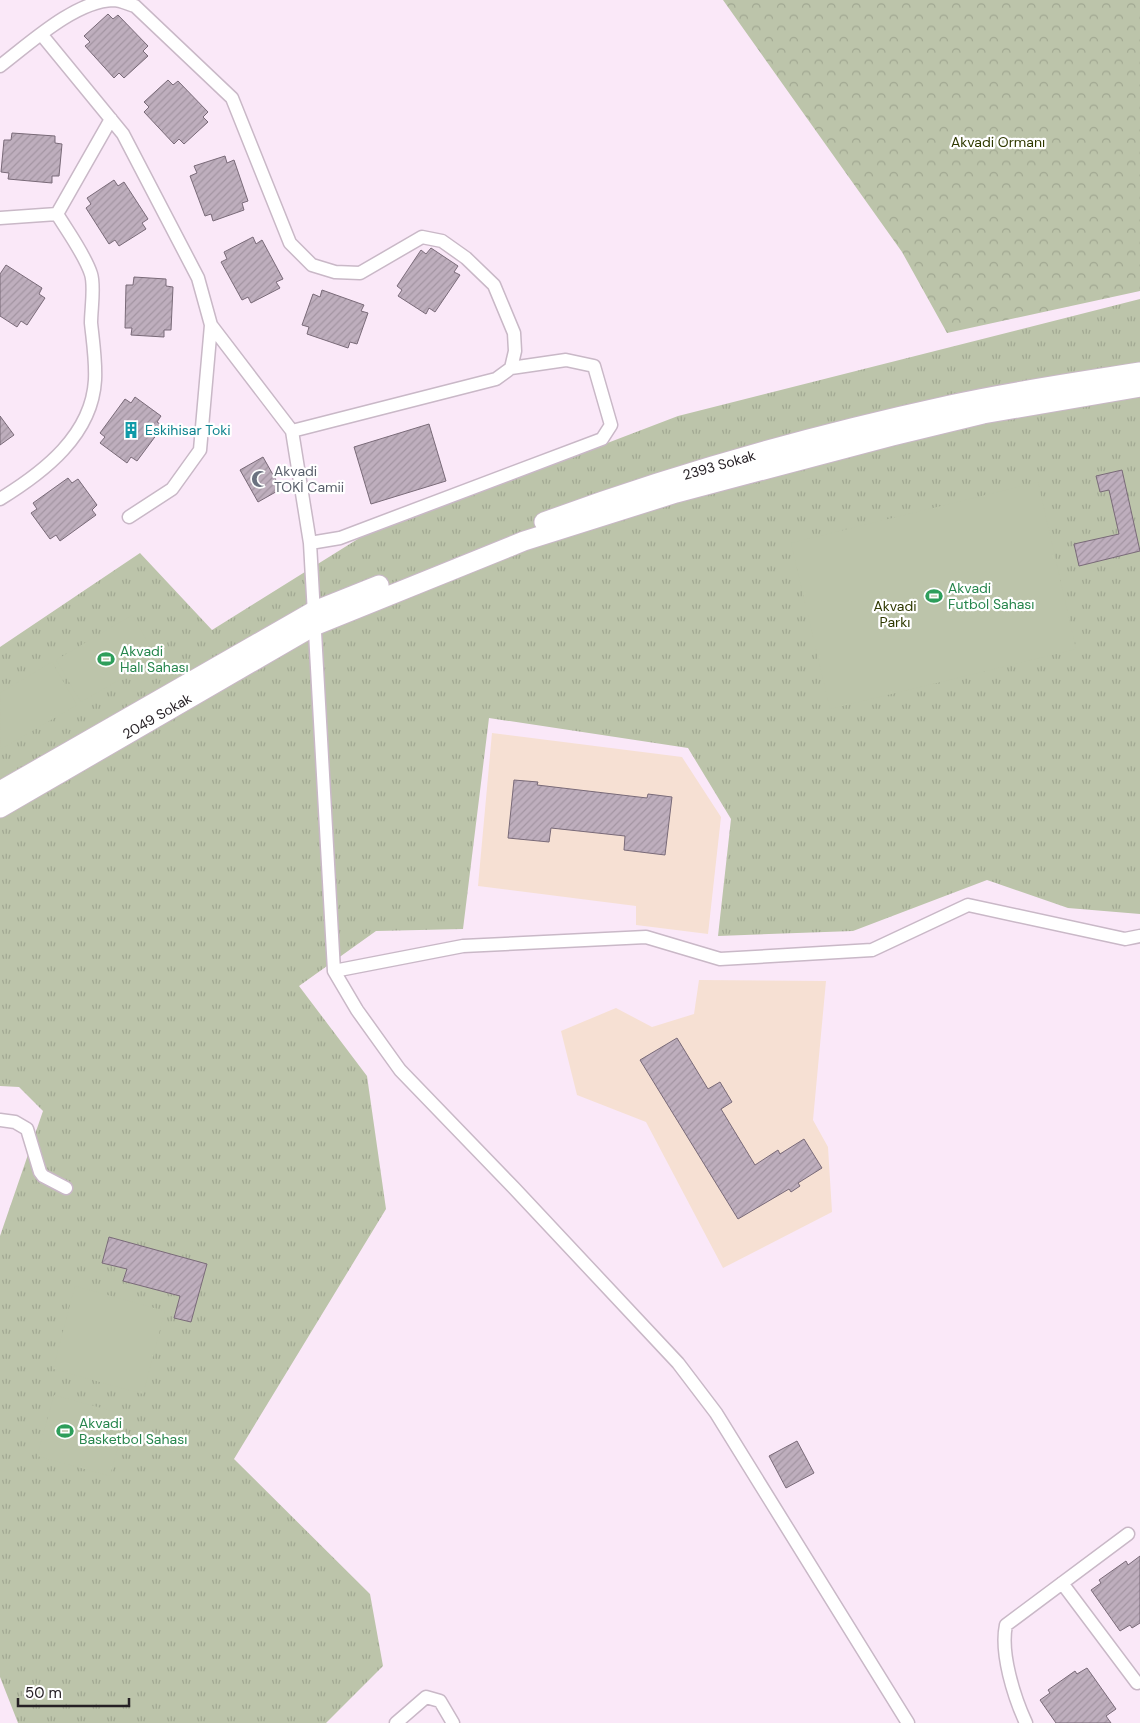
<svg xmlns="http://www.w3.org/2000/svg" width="1140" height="1723" font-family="'DM Sans',sans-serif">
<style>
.education{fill:#f6e0d3}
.forest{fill:url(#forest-crowns)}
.park{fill:url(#park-tufts)}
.garden{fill:#bcc4aa}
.building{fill:url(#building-hatch);stroke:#796a78}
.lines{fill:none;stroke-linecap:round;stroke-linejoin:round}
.minor-casing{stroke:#c9b8c7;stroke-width:15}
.secondary-casing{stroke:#c9b8c7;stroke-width:21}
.minor{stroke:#fff;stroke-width:12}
.secondary{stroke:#fff;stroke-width:19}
.labels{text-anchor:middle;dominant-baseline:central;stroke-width:4.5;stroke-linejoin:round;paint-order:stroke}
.park-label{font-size:14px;fill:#2f3900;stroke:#fff}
.culture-label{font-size:14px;fill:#0d838f;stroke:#fff;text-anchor:start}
.street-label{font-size:14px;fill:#262025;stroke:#fff}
.worship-label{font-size:14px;fill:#5b616d;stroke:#fff;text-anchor:start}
.leisure-label{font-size:14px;fill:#27864d;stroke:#fff;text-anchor:start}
</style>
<defs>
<pattern id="forest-crowns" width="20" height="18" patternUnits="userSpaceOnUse" patternTransform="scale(1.25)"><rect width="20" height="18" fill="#bcc4aa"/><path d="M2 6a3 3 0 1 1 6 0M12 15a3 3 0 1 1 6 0" fill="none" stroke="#a1a892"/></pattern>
<pattern id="park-tufts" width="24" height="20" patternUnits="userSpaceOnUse" patternTransform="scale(1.25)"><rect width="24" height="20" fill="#bcc4aa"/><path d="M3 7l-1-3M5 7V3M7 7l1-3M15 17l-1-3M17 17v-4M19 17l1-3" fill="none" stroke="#a1a892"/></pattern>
<pattern id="building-hatch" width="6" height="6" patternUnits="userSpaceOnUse" patternTransform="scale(1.25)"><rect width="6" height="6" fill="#beaebd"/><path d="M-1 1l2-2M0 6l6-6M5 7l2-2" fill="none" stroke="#a395a2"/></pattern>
</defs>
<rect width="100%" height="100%" fill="#fae8f8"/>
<path class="education" d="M 492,733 L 682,757 L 721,817 L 708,934 L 636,925 L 636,906 L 478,886 Z
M 699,980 L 826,981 L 813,1120 L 828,1147 L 832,1212 L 723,1268 L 646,1122 L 577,1095 L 561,1031 L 616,1008 L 652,1027 L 694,1014 Z"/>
<path class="forest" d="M 723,0 L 1140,0 L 1140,291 L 947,333 L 902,252 Z"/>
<path class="park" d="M 1140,299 L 1140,914 L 1068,908 L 987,880 L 853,931 L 718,936 L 731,819 L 688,748 L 489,718 L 463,929 L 376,931 L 299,986 L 367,1076 L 386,1209 L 234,1459 L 370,1594 L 383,1666 L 326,1723 L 18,1723 L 0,1677 L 0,1236 L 43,1111 L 19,1087 L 0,1086 L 0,647 L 140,553 L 212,630 L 361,537 L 678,416 Z"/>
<path class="garden" d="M 1038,482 L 1076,649 L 830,709 L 791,543 Z
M 132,615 L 157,658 L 81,702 L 56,660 Z
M 52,662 L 77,705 L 1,749 L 0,693 Z
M 75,1286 L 165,1311 L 143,1394 L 53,1369 Z
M 54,1395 L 127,1415 L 110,1476 L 37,1456 Z"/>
<path class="building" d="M 108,14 L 113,19 L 118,15 L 148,46 L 143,51 L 148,56 L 124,78 L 119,73 L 114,78 L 85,46 L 90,42 L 84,36 Z
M 168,80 L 173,85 L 178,81 L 208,112 L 203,117 L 208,122 L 184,144 L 179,139 L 174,144 L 144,112 L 149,107 L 144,102 Z
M 12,133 L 55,136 L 55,143 L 62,144 L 59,176 L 52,176 L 52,183 L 8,179 L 9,173 L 1,172 L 4,140 L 11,140 Z
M 225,156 L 227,163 L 234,160 L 248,201 L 242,203 L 244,210 L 213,221 L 211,214 L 205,216 L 190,176 L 197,173 L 194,166 Z
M 114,180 L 118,186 L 124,182 L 148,219 L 142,223 L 146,229 L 119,246 L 115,240 L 109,244 L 86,208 L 91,204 L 87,198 Z
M 253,237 L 256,244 L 262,240 L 283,279 L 276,282 L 280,288 L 251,303 L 248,297 L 242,300 L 221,262 L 227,259 L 224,252 Z
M 431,248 L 458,266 L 454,272 L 460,275 L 435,312 L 429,308 L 426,314 L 398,296 L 402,290 L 397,286 L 421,250 L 426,254 Z
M 6,265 L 42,288 L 39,294 L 45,298 L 27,325 L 21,321 L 17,327 L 0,316 L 0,274 Z
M 134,277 L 166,279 L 166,286 L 173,287 L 171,330 L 164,330 L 164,337 L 131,335 L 132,328 L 125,328 L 126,285 L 133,285 Z
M 322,290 L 364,305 L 361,311 L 368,313 L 357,344 L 350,342 L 348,348 L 307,334 L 309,327 L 302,325 L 313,294 L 320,297 Z
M 135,397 L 161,416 L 157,422 L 163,426 L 137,461 L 131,457 L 127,463 L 100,443 L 105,437 L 100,433 L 125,399 L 131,403 Z
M 0,416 L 14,435 L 0,445 Z
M 429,424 L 446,481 L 371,504 L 354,447 Z
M 263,457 L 281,489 L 258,502 L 240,470 Z
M 1122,470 L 1140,551 L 1079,566 L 1074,544 L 1119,534 L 1109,490 L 1100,492 L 1096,476 Z
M 68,478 L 72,483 L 78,479 L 97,505 L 92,510 L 96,515 L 60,541 L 56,535 L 50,539 L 31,513 L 37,509 L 33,503 Z
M 514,780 L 538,782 L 537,785 L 647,798 L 648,794 L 672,797 L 665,855 L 624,850 L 625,836 L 551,828 L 549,842 L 508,838 Z
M 677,1038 L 708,1089 L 720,1082 L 732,1102 L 721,1109 L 755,1165 L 778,1150 L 780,1154 L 804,1139 L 822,1168 L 798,1183 L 800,1186 L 791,1192 L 789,1189 L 738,1219 L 640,1060 Z
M 109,1237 L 207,1264 L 191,1322 L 174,1318 L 180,1296 L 123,1281 L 127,1269 L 102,1263 Z
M 797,1441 L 814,1473 L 786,1488 L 769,1456 Z
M 1140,1556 L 1140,1623 L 1132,1628 L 1130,1625 L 1120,1631 L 1091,1590 L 1101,1583 L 1099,1580 L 1126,1561 L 1128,1565 Z
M 1087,1668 L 1116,1709 L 1106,1716 L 1111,1723 L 1056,1723 L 1040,1700 L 1050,1693 L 1048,1690 L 1075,1671 L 1077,1674 Z"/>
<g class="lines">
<g class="minor-casing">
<path id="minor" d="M 41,34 L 123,134 L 198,278 L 211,325 L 200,450 L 172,489 L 129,517
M 0,66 C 29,44 75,1 113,0 C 120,0 128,4 135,6 L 232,98 L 290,243 L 312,265 L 335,272 L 360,273 L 422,237 L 442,241 L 466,258 L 494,285 L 514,333 L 515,351 L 511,368 L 496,379 L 292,431
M 57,214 L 111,119
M 0,218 L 57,214
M 211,325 L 292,431 L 310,543 L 334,971 L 357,1010 L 400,1070 L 514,1188 L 678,1363 L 716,1413 L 908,1723
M 0,499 C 44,472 92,435 95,380 C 96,361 93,342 91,323 C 91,309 95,286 91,274 C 85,255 68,232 57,214
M 310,543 L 340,538 L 602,439 L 611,425 L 594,366 L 566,360 L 511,368
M 334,971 L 463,946 L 646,937 L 720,959 L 872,950 L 968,905 L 1125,939 L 1140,936
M 0,1120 L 15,1122 L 27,1129 L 40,1172 L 43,1176 L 66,1188
M 1062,1583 L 1137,1683
M 396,1723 L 426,1697 L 440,1701 L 453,1723
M 1026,1723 C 1014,1697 1000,1653 1006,1625 L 1128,1534"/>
</g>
<g class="secondary-casing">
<path id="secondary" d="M 544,522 C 676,473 813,435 950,405 C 1013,391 1077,382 1140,372
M 0,791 L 314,611 L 379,585
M 0,808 L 314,626 L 524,541 L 676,493 L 892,436 L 983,414 L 1140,387"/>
</g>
<use href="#minor" class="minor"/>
<use href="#secondary" class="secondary"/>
</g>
<defs>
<g id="building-bare" transform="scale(1.35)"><path d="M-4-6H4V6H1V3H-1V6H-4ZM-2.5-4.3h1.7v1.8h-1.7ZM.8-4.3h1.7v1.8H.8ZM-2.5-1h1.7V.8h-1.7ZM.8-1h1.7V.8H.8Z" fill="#0f9aa8" stroke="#fff" stroke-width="2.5" paint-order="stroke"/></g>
<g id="mosque-bare" transform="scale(1.35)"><path d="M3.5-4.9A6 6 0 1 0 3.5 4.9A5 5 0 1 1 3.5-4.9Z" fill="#6b7280" stroke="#fff" stroke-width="2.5" paint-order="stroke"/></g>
<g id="stadium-bare" transform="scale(1.35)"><path d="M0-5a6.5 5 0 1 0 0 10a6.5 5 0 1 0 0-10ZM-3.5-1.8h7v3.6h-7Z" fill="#2e9e5b" stroke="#fff" stroke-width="2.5" paint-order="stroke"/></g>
</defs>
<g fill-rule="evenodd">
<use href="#building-bare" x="131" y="430"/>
<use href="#mosque-bare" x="260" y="479"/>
<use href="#stadium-bare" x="934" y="596"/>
<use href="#stadium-bare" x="106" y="659"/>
<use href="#stadium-bare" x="65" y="1431"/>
</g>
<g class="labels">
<g class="park-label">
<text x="998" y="142">Akvadi Ormanı</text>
<text x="895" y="606">Akvadi<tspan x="895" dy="16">Parkı</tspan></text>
</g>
<g class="culture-label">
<text x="145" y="430">Eskihisar Toki</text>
</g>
<g class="street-label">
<text transform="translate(719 465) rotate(-16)">2393 Sokak</text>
<text transform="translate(157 716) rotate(-30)">2049 Sokak</text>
</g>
<g class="worship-label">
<text x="274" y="471">Akvadi<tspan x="274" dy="16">TOKİ Camii</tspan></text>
</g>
<g class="leisure-label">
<text x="948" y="588">Akvadi<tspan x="948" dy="16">Futbol Sahası</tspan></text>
<text x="120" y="651">Akvadi<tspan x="120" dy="16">Halı Sahası</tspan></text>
<text x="79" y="1423">Akvadi<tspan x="79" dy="16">Basketbol Sahası</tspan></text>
</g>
</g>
<path d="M18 1698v8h111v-8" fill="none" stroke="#262025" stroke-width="2.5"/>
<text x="25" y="1698" font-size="15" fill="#262025" stroke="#ffffff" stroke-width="4" paint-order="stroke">50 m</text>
</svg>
